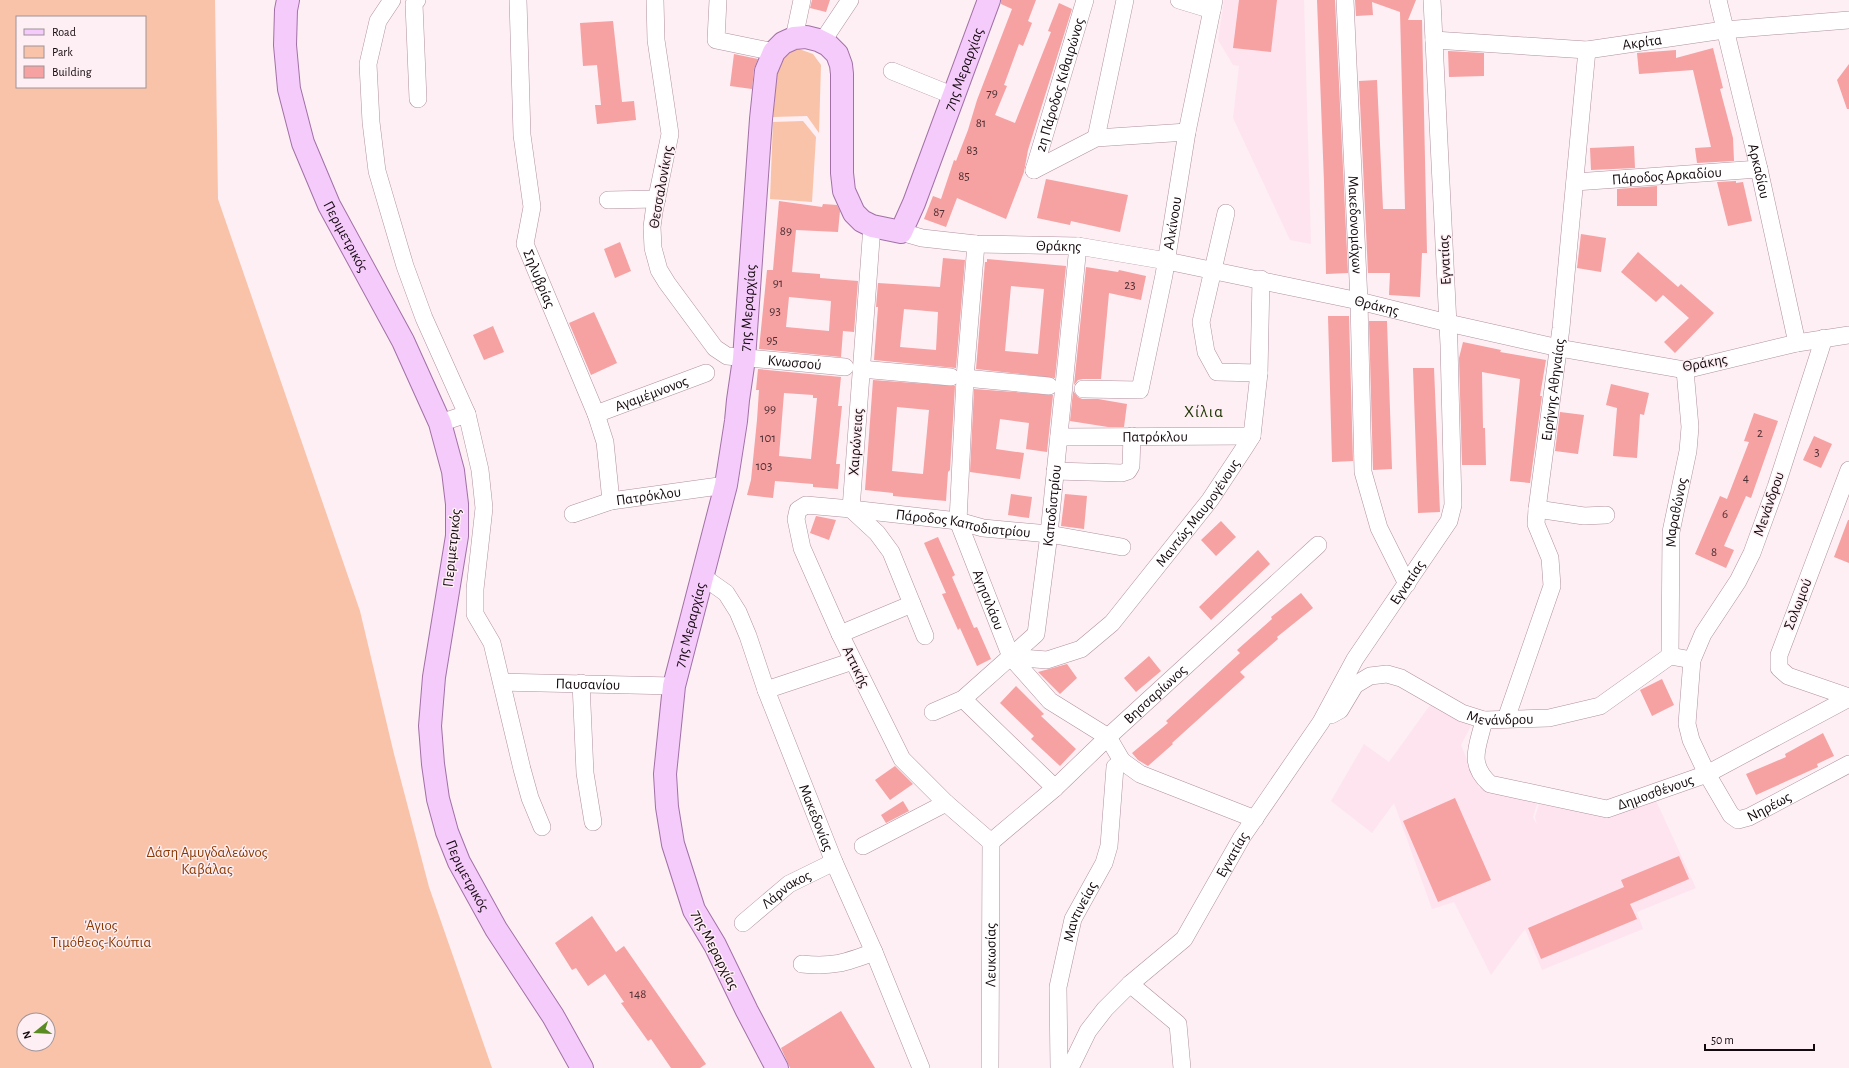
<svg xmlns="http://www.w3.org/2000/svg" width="1849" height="1068" font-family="'Alegreya Sans',sans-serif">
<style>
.built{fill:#fee4ef}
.green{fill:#f8c3a9;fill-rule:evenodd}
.building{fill:#f6a1a2;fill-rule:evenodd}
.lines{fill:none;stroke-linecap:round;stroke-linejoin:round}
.minor-casing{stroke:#b1919f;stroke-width:18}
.major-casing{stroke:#a270a6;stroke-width:24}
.minor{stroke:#fff;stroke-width:17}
.major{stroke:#f5cbfb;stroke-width:22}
.labels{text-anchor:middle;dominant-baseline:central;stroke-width:3;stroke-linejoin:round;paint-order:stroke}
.number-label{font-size:13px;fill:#4c2f33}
.street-label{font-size:15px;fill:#14090e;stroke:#fdeff4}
.park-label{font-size:15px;fill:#8a3800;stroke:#fdeff4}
.quarter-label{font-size:17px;letter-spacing:1px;fill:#1c3300;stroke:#fdeff4}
</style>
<rect width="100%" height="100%" fill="#fdeff4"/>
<path class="built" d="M 1224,0 L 1304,0 L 1311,244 L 1290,240 L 1233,118 L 1239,66 L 1233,65 L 1218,40 Z
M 1433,701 L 1471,726 L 1461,745 L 1479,788 L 1497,779 L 1541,791 L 1533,817 L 1537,825 L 1535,817 L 1543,791 L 1603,813 L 1653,794 L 1696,888 L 1637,912 L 1643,929 L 1542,970 L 1525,929 L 1491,975 L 1454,902 L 1432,909 L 1394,803 L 1372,833 L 1331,801 L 1364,744 L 1389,762 Z"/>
<path class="green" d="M 0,0 L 215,0 L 218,199 L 360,611 L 394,754 L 429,887 L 492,1068 L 0,1068 ZM 17,17 L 145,17 L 145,87 L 17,87 ZM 24,1020 L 48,1020 L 48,1044 L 24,1044 Z
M 799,49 L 813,54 L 821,65 L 819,133 L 807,116 L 773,117 L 778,65 C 782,56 790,50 799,49 Z
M 803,121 L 816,137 L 812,202 L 770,199 L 773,122 Z"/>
<path class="building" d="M 812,0 L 830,0 L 826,12 L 810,8 Z
M 1001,0 L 1036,0 L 1028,21 L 1032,23 L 1023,46 L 1019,44 L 1004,85 L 1007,86 L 995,115 L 1015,123 L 1051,32 L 1048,31 L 1059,3 L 1072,9 L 1028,150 L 1024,172 L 1006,219 L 957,198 L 946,227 L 924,219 L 933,196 L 941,199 L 954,160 L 956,161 L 968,130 L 977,100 L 1012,9 L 1001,4 Z
M 1239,0 L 1277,0 L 1271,52 L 1233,48 Z
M 1317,0 L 1335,0 L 1348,273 L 1326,274 L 1324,182 Z
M 1355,0 L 1416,0 L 1408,20 L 1422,20 L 1427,253 L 1422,253 L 1420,297 L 1389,295 L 1390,273 L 1368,273 L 1359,81 L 1377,80 L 1383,209 L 1405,209 L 1400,12 L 1372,2 L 1373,15 L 1356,16 Z
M 613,21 L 622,102 L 634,101 L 636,120 L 597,124 L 595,105 L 601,105 L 597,65 L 583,66 L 580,23 Z
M 1713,48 L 1723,88 L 1720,89 L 1733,138 L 1734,161 L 1697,163 L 1695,148 L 1711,147 L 1693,70 L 1639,74 L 1637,53 L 1676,50 L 1676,58 Z
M 1448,51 L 1484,53 L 1484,76 L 1449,77 Z
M 734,54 L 758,59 L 754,69 L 752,89 L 730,86 Z
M 1849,64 L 1849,109 L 1847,109 L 1837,80 Z
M 1634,146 L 1635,168 L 1591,170 L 1590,148 Z
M 1046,179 L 1128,195 L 1120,232 L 1071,221 L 1070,225 L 1037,218 Z
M 1736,181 L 1736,183 L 1743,182 L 1752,221 L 1728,226 L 1717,182 Z
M 1657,186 L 1657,206 L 1617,206 L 1617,189 Z
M 779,201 L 822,207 L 823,204 L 837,205 L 840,211 L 838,232 L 796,230 L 792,272 L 820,274 L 820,278 L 858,281 L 854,332 L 843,331 L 841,357 L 759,349 L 767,270 L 773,270 ZM 789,297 L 831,301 L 829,331 L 786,327 Z
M 1581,234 L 1606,238 L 1601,272 L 1577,268 Z
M 620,242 L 631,271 L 615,278 L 604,249 Z
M 1638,252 L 1678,287 L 1681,284 L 1714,313 L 1675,353 L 1664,342 L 1689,318 L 1663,295 L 1656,302 L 1621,272 Z
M 943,258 L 965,260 L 956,368 L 874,360 L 878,307 L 876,307 L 878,283 L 940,287 ZM 904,309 L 938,312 L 936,350 L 900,347 Z
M 987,259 L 1066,266 L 1055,378 L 976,369 L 985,262 L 987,262 ZM 1011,286 L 1044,289 L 1038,354 L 1005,351 Z
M 1086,267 L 1118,272 L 1119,270 L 1146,276 L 1141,300 L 1109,293 L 1101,379 L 1083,379 L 1078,380 L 1074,385 Z
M 594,312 L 617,363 L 591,375 L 569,323 Z
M 1328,316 L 1349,316 L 1353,461 L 1332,462 Z
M 1369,321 L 1387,321 L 1392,469 L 1373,470 Z
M 493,326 L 504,352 L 484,360 L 473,335 Z
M 1463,342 L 1501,350 L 1500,352 L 1546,360 L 1540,396 L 1542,396 L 1530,483 L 1510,481 L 1520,379 L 1482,372 L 1483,428 L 1485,428 L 1486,465 L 1462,465 L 1459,358 Z
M 1413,368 L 1434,368 L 1440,512 L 1418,513 Z
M 758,369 L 841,377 L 838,406 L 842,406 L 836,464 L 840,464 L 838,489 L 813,487 L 813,484 L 775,481 L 773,498 L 747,495 L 751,480 L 757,420 L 759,390 L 756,390 ZM 784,393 L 813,395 L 813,398 L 817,398 L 811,459 L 779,456 Z
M 873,380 L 955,386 L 950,470 L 948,472 L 946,501 L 893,496 L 893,493 L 865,490 ZM 897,407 L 929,410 L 923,474 L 892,471 Z
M 1611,384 L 1649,393 L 1644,415 L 1640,414 L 1637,458 L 1613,456 L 1617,408 L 1606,405 Z
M 974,389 L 1053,395 L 1047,452 L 1026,449 L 1029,423 L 1000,419 L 996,449 L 1024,453 L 1020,479 L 970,472 Z
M 1073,391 L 1078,397 L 1082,399 L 1098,399 L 1127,404 L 1124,427 L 1108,427 L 1070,421 Z
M 1560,412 L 1584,415 L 1578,454 L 1555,451 Z
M 1754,413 L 1778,421 L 1751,498 L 1746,496 L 1724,546 L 1734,550 L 1726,568 L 1695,554 L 1720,496 L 1727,499 L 1749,442 L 1744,441 Z
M 1814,436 L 1832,444 L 1821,468 L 1803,460 Z
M 1011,494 L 1032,497 L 1029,518 L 1008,515 Z
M 1065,494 L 1087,496 L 1084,529 L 1061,526 Z
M 816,516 L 836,520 L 829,540 L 810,533 Z
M 1848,520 L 1849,520 L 1849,563 L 1834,557 Z
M 1221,521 L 1236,537 L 1216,556 L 1201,540 Z
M 938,537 L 955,575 L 952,577 L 974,628 L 977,627 L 991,659 L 977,666 L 960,628 L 958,630 L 942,594 L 946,593 L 924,543 Z
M 1258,550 L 1270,564 L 1211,620 L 1199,607 Z
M 1301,593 L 1313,608 L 1277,637 L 1278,639 L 1240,672 L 1245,677 L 1172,743 L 1173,744 L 1148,766 L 1138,760 L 1132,753 L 1168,723 L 1166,721 L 1240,653 L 1237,650 L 1272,619 L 1271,617 Z
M 1149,656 L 1161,671 L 1136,692 L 1124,678 Z
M 1067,664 L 1077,678 L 1060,694 L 1038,672 Z
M 1662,679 L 1674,705 L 1652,716 L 1640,690 Z
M 1016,686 L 1044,714 L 1041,716 L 1076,749 L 1060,766 L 1031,739 L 1034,736 L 1000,703 Z
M 1823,733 L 1834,756 L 1817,764 L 1818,767 L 1756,795 L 1746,774 L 1786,757 L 1785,754 Z
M 895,766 L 913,784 L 890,800 L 875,780 Z
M 1455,798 L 1491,880 L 1438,902 L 1403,821 Z
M 903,801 L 909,811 L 886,823 L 881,815 Z
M 1679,856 L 1689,879 L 1630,904 L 1637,919 L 1541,959 L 1528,928 L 1624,887 L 1621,880 Z
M 592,916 L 616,952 L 624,946 L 706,1064 L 700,1068 L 671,1068 L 651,1039 L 648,1041 L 621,1003 L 624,1002 L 605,974 L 588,986 L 576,968 L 572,970 L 555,943 Z
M 841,1011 L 875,1068 L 790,1068 L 781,1048 Z"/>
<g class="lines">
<g class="minor-casing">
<g id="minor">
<path d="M 392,0 L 378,21 L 368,64 L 371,122 L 377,171 L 405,266 L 424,318 L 467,414 L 440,423"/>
<path d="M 417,0 L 414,4 L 418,99"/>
<path id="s1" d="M 518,0 L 522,135 L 532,207 L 525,244 L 596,414 L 605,442 L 611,501"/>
<path id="s2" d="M 655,0 L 656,40 L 670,134 L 654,212 L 652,227 L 653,248 L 659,270 L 667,283 L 715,348 L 727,356 L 845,367"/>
<path d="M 718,0 L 716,40 L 774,52"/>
<path d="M 1179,0 L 1212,10"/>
<path id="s3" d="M 1345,0 L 1359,301 L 1363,472 L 1379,528 L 1407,584"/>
<path id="s4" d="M 1718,0 L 1759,169 L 1797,343"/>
<path d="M 794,38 L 802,0"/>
<path id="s5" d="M 1434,40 L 1587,50 L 1724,30 L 1849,20"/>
<path d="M 822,42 L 850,0"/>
<path d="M 892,71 L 954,96"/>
<path d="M 1096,138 L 1125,0"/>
<path id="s6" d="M 1034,170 L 1085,0"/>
<path d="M 1034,170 L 1096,138 L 1187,132"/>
<path id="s7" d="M 1575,182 L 1759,169"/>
<path d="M 608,200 L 657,199"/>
<path d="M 1226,213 L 1201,322 L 1206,352 L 1217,372 L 1259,373"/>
<path d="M 872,226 L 851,509 L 877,533 L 891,552 L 925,636"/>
<path id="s8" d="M 901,232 L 922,238 L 976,244 L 1078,246 L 1167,261 L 1359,301 L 1448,323 L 1559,348 L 1685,370 L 1797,343 L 1849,335"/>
<path id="s9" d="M 976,244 L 965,378 L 958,521 L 1011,657 L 1050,701 L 1108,737 L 1122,761 L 1140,774 L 1255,819"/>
<path id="s10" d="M 1824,338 L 1776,487 L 1752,553 L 1738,581 L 1703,634 L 1692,660 L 1687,724 L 1691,740 L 1707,774 L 1731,815 L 1738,820 L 1749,817 L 1849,764"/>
<path d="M 861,369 L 951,377"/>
<path d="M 965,378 L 1049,386"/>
<path id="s11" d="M 1083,389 L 1140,390 L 1164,275 L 1187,132 L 1214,0"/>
<path d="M 467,414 L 480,470 L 484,508 L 475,589 L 475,614 L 492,643 L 522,769 L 530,798 L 542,827"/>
<path id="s12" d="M 596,414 L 706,373"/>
<path id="s13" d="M 1059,437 L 1252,436"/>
<path d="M 1849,470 L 1779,655 L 1779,668 L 1788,676 L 1849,697"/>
<path d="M 1055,471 L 1122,473 L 1128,471 L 1131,466 L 1132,436"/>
<path d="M 1537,509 L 1584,516 L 1606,515"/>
<path id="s14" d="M 573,514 L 611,501 L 726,485"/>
<path id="s15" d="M 702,576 L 726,593 L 738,612 L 748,636 L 766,690 L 834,862 L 874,952 L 921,1068"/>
<path d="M 840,634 L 912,604"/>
<path id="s16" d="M 1670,656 L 1671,532 L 1688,451 L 1690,427 L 1685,370"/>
<path id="s17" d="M 1011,657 L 1047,660 L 1081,649 L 1112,623 L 1210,500 L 1245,447 L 1252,436 L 1259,373 L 1261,279"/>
<path id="s18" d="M 502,682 L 674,686"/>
<path d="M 581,683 L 585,773 L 593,822"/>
<path d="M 766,690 L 853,661"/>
<path d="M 963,699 L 1055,788"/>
<path id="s19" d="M 933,712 L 963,699 L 1036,634 L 1049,534 L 1078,246"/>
<path id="s20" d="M 1331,715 L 1340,710 L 1355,685 L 1370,676 L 1387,674 L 1401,678 L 1462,713 L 1484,720 L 1549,718 L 1600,706 L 1670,656 L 1692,660"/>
<path id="s21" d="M 1506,719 L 1552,586 L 1550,558 L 1536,524 L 1537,509 L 1561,328 L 1587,50"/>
<path id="s22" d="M 1484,720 C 1478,747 1467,763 1490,784 L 1607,809 L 1707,774 L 1849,698"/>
<path id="s23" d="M 991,842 L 946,803 L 902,759 L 840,634 L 802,548 L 796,519 L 798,510 L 806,505 L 851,509 L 958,521 L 983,528 L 1049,534 L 1122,547"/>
<path id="s24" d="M 991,842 L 1055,788 L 1108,737 L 1318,545"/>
<path d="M 863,846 L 946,803"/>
<path id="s25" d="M 743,923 L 789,884 L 834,862"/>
<path d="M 802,964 C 833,967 845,963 874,952"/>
<path d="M 1130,984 L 1178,1024 L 1182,1068"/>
<path id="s26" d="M 990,1068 L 991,842"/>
<path id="s27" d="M 1059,1068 L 1058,987 L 1073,919 L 1104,863 L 1109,846 L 1115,767 L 1122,761"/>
<path id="s28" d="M 1070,1068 L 1088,1031 L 1105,1009 L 1130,984 L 1184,939 L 1242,837 L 1321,722 L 1355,659 L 1449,521 L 1453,505 L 1449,345 L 1432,0"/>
</g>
</g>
<g class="major-casing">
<g id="major">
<path id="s29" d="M 288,0 L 286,10 L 285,45 L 289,89 L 303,143 L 329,205 L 403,341 L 440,423 L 453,471 L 457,504 L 457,536 L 434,677 L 430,726 L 433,764 L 438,799 L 447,832 L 459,862 L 496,929 L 553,1016 L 582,1068"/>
<path id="s30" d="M 777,1068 L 747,1011 L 715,945 L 694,910 L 673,844 L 667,807 L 665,774 L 674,686 L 726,485 L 736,421 L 738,400 L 744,359 L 761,119 L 766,71 L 774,52 L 783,43 L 794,38 L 806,37 L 818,40 L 828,45 L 837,54 L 841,65 L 842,74 L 842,173 L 844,191 L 854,213 L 862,221 L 872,226 L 901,232 L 914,203 L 989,0"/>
</g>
</g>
<use href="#minor" class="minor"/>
<use href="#major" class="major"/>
</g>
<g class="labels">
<g class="number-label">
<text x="992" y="93">79</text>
<text x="981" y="123">81</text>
<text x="972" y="150">83</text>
<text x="964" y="176">85</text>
<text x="939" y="212">87</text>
<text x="786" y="231">89</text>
<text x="778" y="283">91</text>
<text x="1130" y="285">23</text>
<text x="775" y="311">93</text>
<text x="772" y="340">95</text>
<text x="770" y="409">99</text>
<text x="1760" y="433">2</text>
<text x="768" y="438">101</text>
<text x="1817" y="452">3</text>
<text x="764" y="466">103</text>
<text x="1746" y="478">4</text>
<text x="1725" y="514">6</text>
<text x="1714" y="552">8</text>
<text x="638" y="994">148</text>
</g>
<g class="street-label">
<text stroke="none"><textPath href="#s5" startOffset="209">Ακρίτα</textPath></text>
<text stroke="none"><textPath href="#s30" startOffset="1513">7ης Μεραρχίας</textPath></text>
<text stroke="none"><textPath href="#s6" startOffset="89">2η Πάροδος Κιθαιρώνος</textPath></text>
<text stroke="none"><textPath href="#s4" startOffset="176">Αρκαδίου</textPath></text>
<text stroke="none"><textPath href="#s7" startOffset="92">Πάροδος Αρκαδίου</textPath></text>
<text transform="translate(661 187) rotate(-80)">Θεσσαλονίκης</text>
<text stroke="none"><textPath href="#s11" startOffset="227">Αλκίνοου</textPath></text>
<text stroke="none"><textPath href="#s3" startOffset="225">Μακεδονομάχων</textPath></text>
<text stroke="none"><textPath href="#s29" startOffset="248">Περιμετρικός</textPath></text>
<text stroke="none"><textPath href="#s8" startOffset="159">Θράκης</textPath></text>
<text transform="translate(1445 260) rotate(-93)">Εγνατίας</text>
<text stroke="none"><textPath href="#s1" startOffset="283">Σηλυβρίας</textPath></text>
<text stroke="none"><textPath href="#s8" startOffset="483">Θράκης</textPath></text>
<text stroke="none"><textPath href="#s30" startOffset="793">7ης Μεραρχίας</textPath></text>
<text stroke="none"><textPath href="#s2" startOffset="452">Κνωσσού</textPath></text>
<text transform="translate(1705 363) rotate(-10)">Θράκης</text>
<text stroke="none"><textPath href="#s21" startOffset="341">Ειρήνης Αθηναίας</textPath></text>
<text stroke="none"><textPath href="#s12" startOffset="59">Αγαμέμνονος</textPath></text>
<text stroke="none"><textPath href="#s13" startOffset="96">Πατρόκλου</textPath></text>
<text transform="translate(856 442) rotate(-86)">Χαιρώνειας</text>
<text stroke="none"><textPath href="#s14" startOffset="78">Πατρόκλου</textPath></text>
<text transform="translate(1769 504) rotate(-71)">Μενάνδρου</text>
<text stroke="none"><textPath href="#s19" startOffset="260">Καποδιστρίου</textPath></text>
<text stroke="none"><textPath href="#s17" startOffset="252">Μαντώς Μαυρογένους</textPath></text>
<text stroke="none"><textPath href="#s16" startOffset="144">Μαραθώνος</textPath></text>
<text stroke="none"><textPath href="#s23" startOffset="562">Πάροδος Καποδιστρίου</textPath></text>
<text transform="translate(452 548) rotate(-84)">Περιμετρικός</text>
<text stroke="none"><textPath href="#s28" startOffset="596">Εγνατίας</textPath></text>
<text stroke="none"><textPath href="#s9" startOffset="362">Αγησιλάου</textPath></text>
<text transform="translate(1798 604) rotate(-69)">Σολωμού</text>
<text stroke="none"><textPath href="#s30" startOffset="470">7ης Μεραρχίας</textPath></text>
<text transform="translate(856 667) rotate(64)">Αττικής</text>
<text stroke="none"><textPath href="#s18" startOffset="86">Παυσανίου</textPath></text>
<text stroke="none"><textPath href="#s24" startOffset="221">Βησσαρίωνος</textPath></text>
<text stroke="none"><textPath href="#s20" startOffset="198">Μενάνδρου</textPath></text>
<text stroke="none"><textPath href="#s22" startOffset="240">Δημοσθένους</textPath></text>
<text stroke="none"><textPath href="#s10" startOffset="558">Νηρέως</textPath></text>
<text stroke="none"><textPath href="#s15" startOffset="272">Μακεδονίας</textPath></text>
<text stroke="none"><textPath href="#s28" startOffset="272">Εγνατίας</textPath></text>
<text stroke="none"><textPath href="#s29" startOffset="920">Περιμετρικός</textPath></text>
<text stroke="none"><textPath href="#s25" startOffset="55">Λάρνακος</textPath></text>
<text stroke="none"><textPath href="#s27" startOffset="160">Μαντινείας</textPath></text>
<text transform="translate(715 950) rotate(63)">7ης Μεραρχίας</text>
<text stroke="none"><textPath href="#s26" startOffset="113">Λευκωσίας</textPath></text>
</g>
<g class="park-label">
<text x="207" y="852">Δάση Αμυγδαλεώνος<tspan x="207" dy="17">Καβάλας</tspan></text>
<text x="101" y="925">'Αγιος<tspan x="101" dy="17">Τιμόθεος-Κούπια</tspan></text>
</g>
<g class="quarter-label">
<text x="1204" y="411">Χίλια</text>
</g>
</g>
<rect x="16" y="16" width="130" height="72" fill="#fdeff4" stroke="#a09398"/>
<rect x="24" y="29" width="20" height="6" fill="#f5cbfb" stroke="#a09398"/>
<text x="52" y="36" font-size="12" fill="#14090e">Road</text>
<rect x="24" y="46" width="20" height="12" fill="#f8c3a9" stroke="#a09398"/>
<text x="52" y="56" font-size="12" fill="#14090e">Park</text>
<rect x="24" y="66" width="20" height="12" fill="#f6a1a2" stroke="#a09398"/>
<text x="52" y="76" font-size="12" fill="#14090e">Building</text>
<g transform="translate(36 1032) rotate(252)"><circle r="19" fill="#fdeff4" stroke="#a09398"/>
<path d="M0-3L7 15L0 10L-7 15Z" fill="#5a8b20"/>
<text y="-6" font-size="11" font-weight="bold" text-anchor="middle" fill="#14090e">N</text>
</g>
<path d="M1705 1044v6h109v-6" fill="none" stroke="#14090e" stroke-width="2"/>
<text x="1711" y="1044" font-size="12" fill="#14090e" stroke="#fdeff4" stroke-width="3" paint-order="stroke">50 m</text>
</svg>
